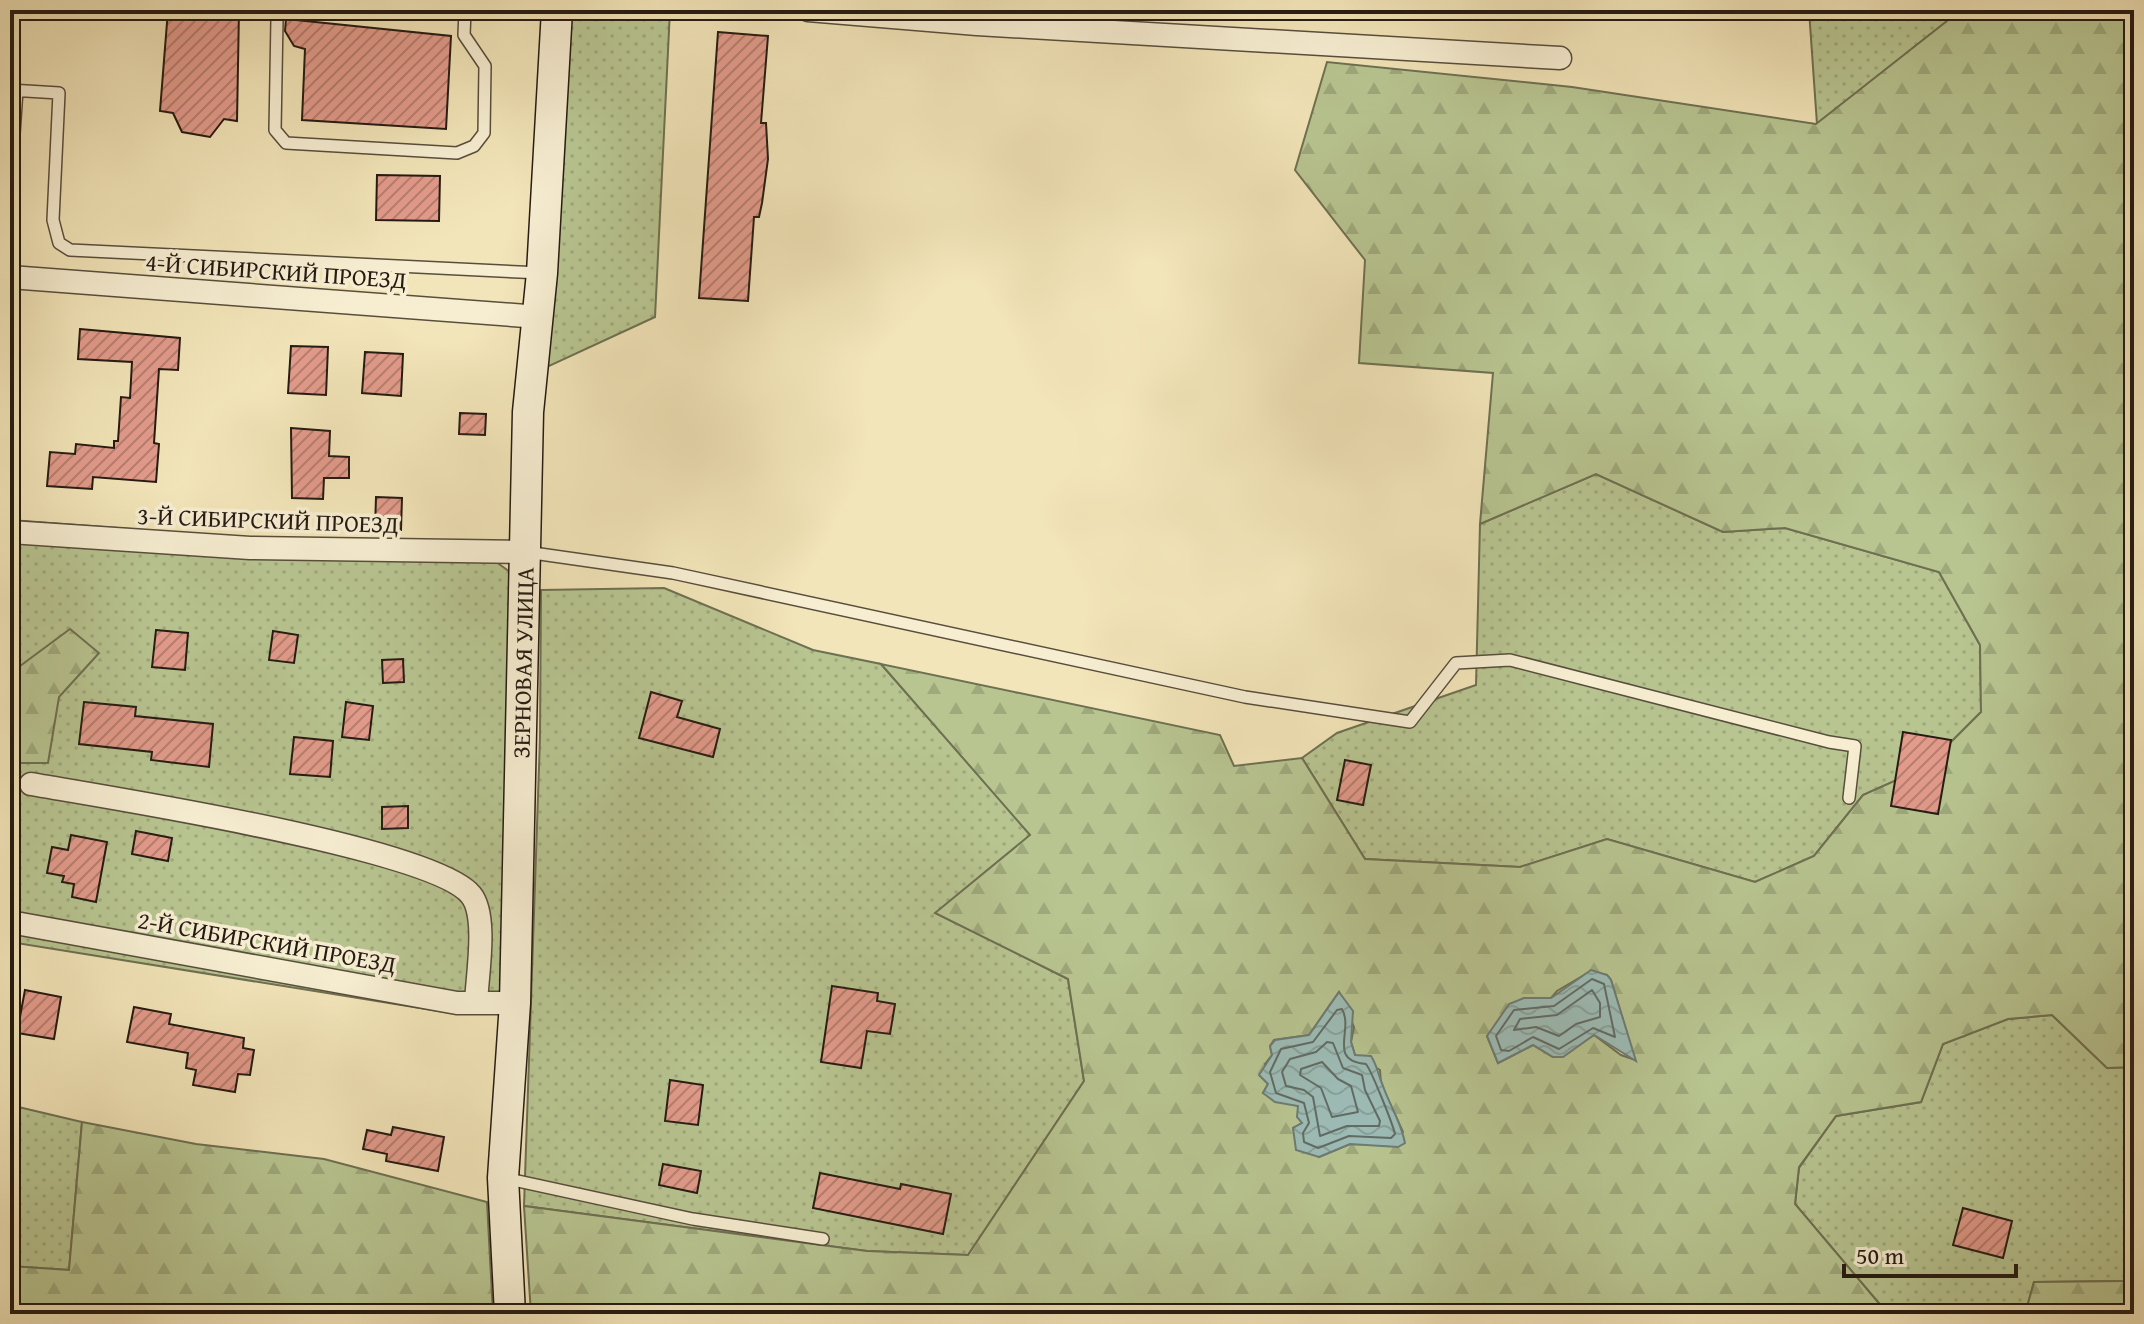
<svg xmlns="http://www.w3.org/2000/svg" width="2144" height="1324" font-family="'Gentium Book Plus',serif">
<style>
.grass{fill:url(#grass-dots);stroke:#6e7052;stroke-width:2}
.forest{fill:url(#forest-firs);stroke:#6e7052;stroke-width:2;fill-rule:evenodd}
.water{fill:url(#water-waves);stroke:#6d7c75;stroke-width:2}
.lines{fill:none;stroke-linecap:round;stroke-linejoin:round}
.shore{stroke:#616c65;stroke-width:2}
.building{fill:url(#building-hatch);stroke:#251b13;stroke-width:2}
.lane-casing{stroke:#584e3c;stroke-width:14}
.street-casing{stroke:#584e3c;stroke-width:25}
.secondary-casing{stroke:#251b13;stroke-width:33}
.lane{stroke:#f7eed2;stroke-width:11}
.street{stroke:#f7eed2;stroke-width:22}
.secondary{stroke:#f7eed2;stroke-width:30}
.labels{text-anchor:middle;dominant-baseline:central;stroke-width:7;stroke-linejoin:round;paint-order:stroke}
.street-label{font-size:24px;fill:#251b13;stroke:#f7eed2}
</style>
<defs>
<pattern id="grass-dots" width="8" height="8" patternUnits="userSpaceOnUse" patternTransform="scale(2)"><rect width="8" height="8" fill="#b8c591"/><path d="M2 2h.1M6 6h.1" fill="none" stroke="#9ea97c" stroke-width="1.8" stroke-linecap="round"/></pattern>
<pattern id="forest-firs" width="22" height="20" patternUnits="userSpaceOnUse" patternTransform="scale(2)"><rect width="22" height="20" fill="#b8c591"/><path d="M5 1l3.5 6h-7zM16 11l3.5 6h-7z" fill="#9ea97c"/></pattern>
<pattern id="water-waves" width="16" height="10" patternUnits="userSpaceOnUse" patternTransform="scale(2)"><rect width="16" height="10" fill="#9dbdb7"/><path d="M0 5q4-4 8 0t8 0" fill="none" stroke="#87a29c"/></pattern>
<pattern id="building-hatch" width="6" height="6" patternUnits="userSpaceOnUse" patternTransform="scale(2)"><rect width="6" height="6" fill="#e39b8b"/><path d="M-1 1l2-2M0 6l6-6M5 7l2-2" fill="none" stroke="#b87e70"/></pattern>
</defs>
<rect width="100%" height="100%" fill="#f2e5b9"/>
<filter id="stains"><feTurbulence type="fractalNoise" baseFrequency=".0025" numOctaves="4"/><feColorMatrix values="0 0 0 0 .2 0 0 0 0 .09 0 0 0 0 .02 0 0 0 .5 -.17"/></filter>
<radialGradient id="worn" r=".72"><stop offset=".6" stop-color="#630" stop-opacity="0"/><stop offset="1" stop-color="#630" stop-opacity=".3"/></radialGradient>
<path class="grass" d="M 572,10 L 670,10 L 655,317 L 547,367 Z
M 1809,10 L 1961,10 L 1817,124 Z
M 1596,474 L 1723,532 L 1785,528 L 1939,572 L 1980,645 L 1981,712 L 1926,767 L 1863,795 L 1814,856 L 1755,882 L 1607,839 L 1520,867 L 1365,859 L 1302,758 L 1337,733 L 1476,685 L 1480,524 Z
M 10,520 L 252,538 L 496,543 L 499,564 L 510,572 L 505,984 L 482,1014 L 457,1014 L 10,942 Z
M 664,588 L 813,650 L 881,664 L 1031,835 L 936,913 L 1068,979 L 1084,1081 L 968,1255 L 867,1251 L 524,1206 L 540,738 L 541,590 Z
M 2052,1015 L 2107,1068 L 2134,1067 L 2134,1277 L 2127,1281 L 2034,1282 L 2025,1314 L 1888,1314 L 1795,1204 L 1799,1168 L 1836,1116 L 1921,1102 L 1943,1044 L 2008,1019 Z
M 10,1105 L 82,1122 L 69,1270 L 10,1266 Z"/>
<path class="forest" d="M 1961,10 L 2134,10 L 2134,1067 L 2107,1068 L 2052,1015 L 2008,1019 L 1943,1044 L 1921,1102 L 1836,1116 L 1799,1167 L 1795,1204 L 1888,1314 L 939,1314 L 938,1306 L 879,1314 L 531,1314 L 524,1206 L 867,1251 L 968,1255 L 1084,1081 L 1068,979 L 935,913 L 1030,835 L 881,664 L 1220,735 L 1234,766 L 1302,758 L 1365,859 L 1520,867 L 1607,839 L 1755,882 L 1814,856 L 1863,795 L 1926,767 L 1981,712 L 1980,645 L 1939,572 L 1785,528 L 1723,532 L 1596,474 L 1480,524 L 1493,373 L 1359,363 L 1365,260 L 1295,170 L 1327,62 L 1572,87 L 1816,124 ZM 1591,971 L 1607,975 L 1611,980 L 1635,1060 L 1621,1055 L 1594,1035 L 1553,1057 L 1533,1045 L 1498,1063 L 1487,1036 L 1524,998 L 1551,998 L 1557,991 ZM 1339,992 L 1354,1027 L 1351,1042 L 1355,1055 L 1380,1070 L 1381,1084 L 1403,1132 L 1385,1145 L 1350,1144 L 1319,1157 L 1295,1137 L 1293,1128 L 1302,1123 L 1298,1106 L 1263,1093 L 1268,1084 L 1265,1064 L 1272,1055 L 1270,1046 L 1274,1040 L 1309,1035 Z
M 70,629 L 99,653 L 59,697 L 48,763 L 10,763 L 10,667 L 20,666 Z
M 82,1122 L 196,1144 L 324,1159 L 487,1202 L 493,1314 L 10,1314 L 10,1266 L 69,1270 Z
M 2134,1277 L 2134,1314 L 2025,1314 L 2034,1282 L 2127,1281 Z"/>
<path class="water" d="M 1591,970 L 1607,975 L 1611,980 L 1636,1061 L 1594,1035 L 1563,1057 L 1553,1057 L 1533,1045 L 1498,1063 L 1487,1036 L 1509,1004 L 1524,998 L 1551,998 Z
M 1339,992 L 1353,1011 L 1351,1042 L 1355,1055 L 1371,1056 C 1378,1067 1378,1075 1383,1086 C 1390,1106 1401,1122 1405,1143 L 1398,1147 L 1350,1144 L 1319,1157 L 1296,1150 L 1293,1128 L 1302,1123 L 1297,1117 L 1298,1106 L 1275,1102 L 1263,1093 L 1268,1084 L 1259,1075 L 1272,1055 L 1270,1046 L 1275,1040 L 1309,1035 Z"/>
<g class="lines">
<path class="shore" d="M 1592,979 L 1604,984 L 1615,1037 L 1593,1028 L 1559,1049 L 1533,1037 L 1509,1051 L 1501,1050 L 1496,1036 L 1514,1010 L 1554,1006 Z
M 1592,990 L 1600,1003 L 1600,1017 L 1576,1024 L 1559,1036 L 1536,1027 L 1514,1030 L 1520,1019 L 1557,1015 Z
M 1342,1009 C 1354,1030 1327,1061 1366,1064 C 1372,1072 1392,1122 1395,1134 L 1391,1138 L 1349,1136 L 1318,1148 L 1304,1142 L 1303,1133 L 1309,1123 L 1304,1103 L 1276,1093 L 1270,1072 L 1281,1049 L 1313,1042 L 1337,1010 Z
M 1327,1042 L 1333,1043 L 1343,1068 L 1362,1075 L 1365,1090 L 1380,1121 L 1379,1126 L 1347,1126 L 1320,1136 L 1313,1097 L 1304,1090 L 1286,1086 L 1282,1072 L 1290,1059 L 1316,1052 Z
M 1322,1062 L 1338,1079 L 1351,1086 L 1358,1112 L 1332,1117 L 1321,1088 L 1300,1075 L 1301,1069 Z"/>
</g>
<path class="building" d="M 168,10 L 239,10 L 237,121 L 224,119 L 210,137 L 182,132 L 173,113 L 160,111 Z
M 286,19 L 451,36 L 446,129 L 302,120 L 305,49 L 294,46 L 285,31 Z
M 718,32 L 768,36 L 761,123 L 766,123 L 768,159 L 762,203 L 759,217 L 754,217 L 748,301 L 699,298 Z
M 377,175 L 440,176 L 439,221 L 376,220 Z
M 80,329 L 180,338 L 178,370 L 159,369 L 154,443 L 159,444 L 156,482 L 93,477 L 92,489 L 47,486 L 50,452 L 75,454 L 76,444 L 114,448 L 114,441 L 118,441 L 121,397 L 130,398 L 132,362 L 78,359 Z
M 291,346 L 328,347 L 326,395 L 288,393 Z
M 365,352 L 403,354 L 401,396 L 362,393 Z
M 460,413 L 486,414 L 485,435 L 459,434 Z
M 291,428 L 330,431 L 329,456 L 349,457 L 349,478 L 324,478 L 323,499 L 292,498 Z
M 376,497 L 402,498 L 401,530 L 375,529 Z
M 156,630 L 188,633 L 185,670 L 152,667 Z
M 273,631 L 298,635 L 294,663 L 269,660 Z
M 403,659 L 404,682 L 383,683 L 382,660 Z
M 651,692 L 682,701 L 677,717 L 720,729 L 713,757 L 639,738 Z
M 84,702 L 136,707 L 135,716 L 213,724 L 209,767 L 151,760 L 152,752 L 79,744 Z
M 346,702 L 373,706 L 369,740 L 342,737 Z
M 1903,732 L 1951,740 L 1938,814 L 1891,806 Z
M 294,737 L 333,741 L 330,777 L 290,774 Z
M 1345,760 L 1371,765 L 1363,805 L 1337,800 Z
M 408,806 L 408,828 L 382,829 L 382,807 Z
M 136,831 L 172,838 L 168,861 L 132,854 Z
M 71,835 L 107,842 L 96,902 L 72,897 L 74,884 L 62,882 L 64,876 L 47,873 L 52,847 L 68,850 Z
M 832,986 L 878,993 L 877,1001 L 895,1004 L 890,1034 L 867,1031 L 861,1068 L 821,1062 Z
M 25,990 L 61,997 L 54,1039 L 17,1033 Z
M 134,1007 L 171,1014 L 169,1024 L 244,1038 L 243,1048 L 254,1050 L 250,1075 L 238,1074 L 235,1092 L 193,1085 L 196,1070 L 186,1068 L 188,1053 L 127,1042 Z
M 670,1080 L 703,1085 L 698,1125 L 665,1121 Z
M 393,1127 L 444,1137 L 438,1171 L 386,1161 L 387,1154 L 363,1149 L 367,1130 L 391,1135 Z
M 663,1164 L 701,1171 L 697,1193 L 659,1185 Z
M 820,1173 L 900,1189 L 901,1184 L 951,1194 L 943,1234 L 813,1208 Z
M 1963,1208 L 2012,1221 L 2003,1258 L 1953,1245 Z"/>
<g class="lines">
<g class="lane-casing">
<path id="lane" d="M 277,19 L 275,130 L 286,143 L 457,153 L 474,146 L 484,133 L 485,66 L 464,35 L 465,10
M 10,90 L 59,93 L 53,220 L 59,243 L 70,250 L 541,273
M 10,192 L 17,90
M 526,552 L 673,573 L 1245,697 L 1410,722 L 1456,663 L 1510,660 L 1829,742 L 1855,746 L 1849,798
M 504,1178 L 693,1219 L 823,1239"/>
</g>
<g class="street-casing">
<path id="street" d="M 808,10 L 977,24 L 1560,58
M 10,277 L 539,317
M 10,532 L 250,548 L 525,552
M 31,784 C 105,797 434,848 471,895 C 488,916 477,976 476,1003
M 10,922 L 457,1003 L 515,1003"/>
</g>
<g class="secondary-casing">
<g id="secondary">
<path id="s1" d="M 510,1314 L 503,1178 L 515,1003 L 528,412 L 542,273 L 557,10"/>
</g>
</g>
<use href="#lane" class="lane"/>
<use href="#street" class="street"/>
<use href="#secondary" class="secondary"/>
</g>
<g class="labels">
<g class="street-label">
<text transform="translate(276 271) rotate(4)">4-Й СИБИРСКИЙ ПРОЕЗД</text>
<text transform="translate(268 520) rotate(2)">3-Й СИБИРСКИЙ ПРОЕЗД</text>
<text stroke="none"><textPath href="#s1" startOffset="652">ЗЕРНОВАЯ УЛИЦА</textPath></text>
<text transform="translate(267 942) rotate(10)">2-Й СИБИРСКИЙ ПРОЕЗД</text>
</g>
</g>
<rect width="2144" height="1324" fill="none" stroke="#f2e5b9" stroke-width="40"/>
<rect x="12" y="12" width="2120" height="1300" fill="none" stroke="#251b13" stroke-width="4"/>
<rect x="20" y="20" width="2104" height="1284" fill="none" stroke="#251b13" stroke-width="2"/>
<path d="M1844 1264v12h172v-12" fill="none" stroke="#251b13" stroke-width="4"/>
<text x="1856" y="1264" font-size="24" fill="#251b13" stroke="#f7eed2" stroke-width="6" paint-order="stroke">50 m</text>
<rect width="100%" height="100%" filter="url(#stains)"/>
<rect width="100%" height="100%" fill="url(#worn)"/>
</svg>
